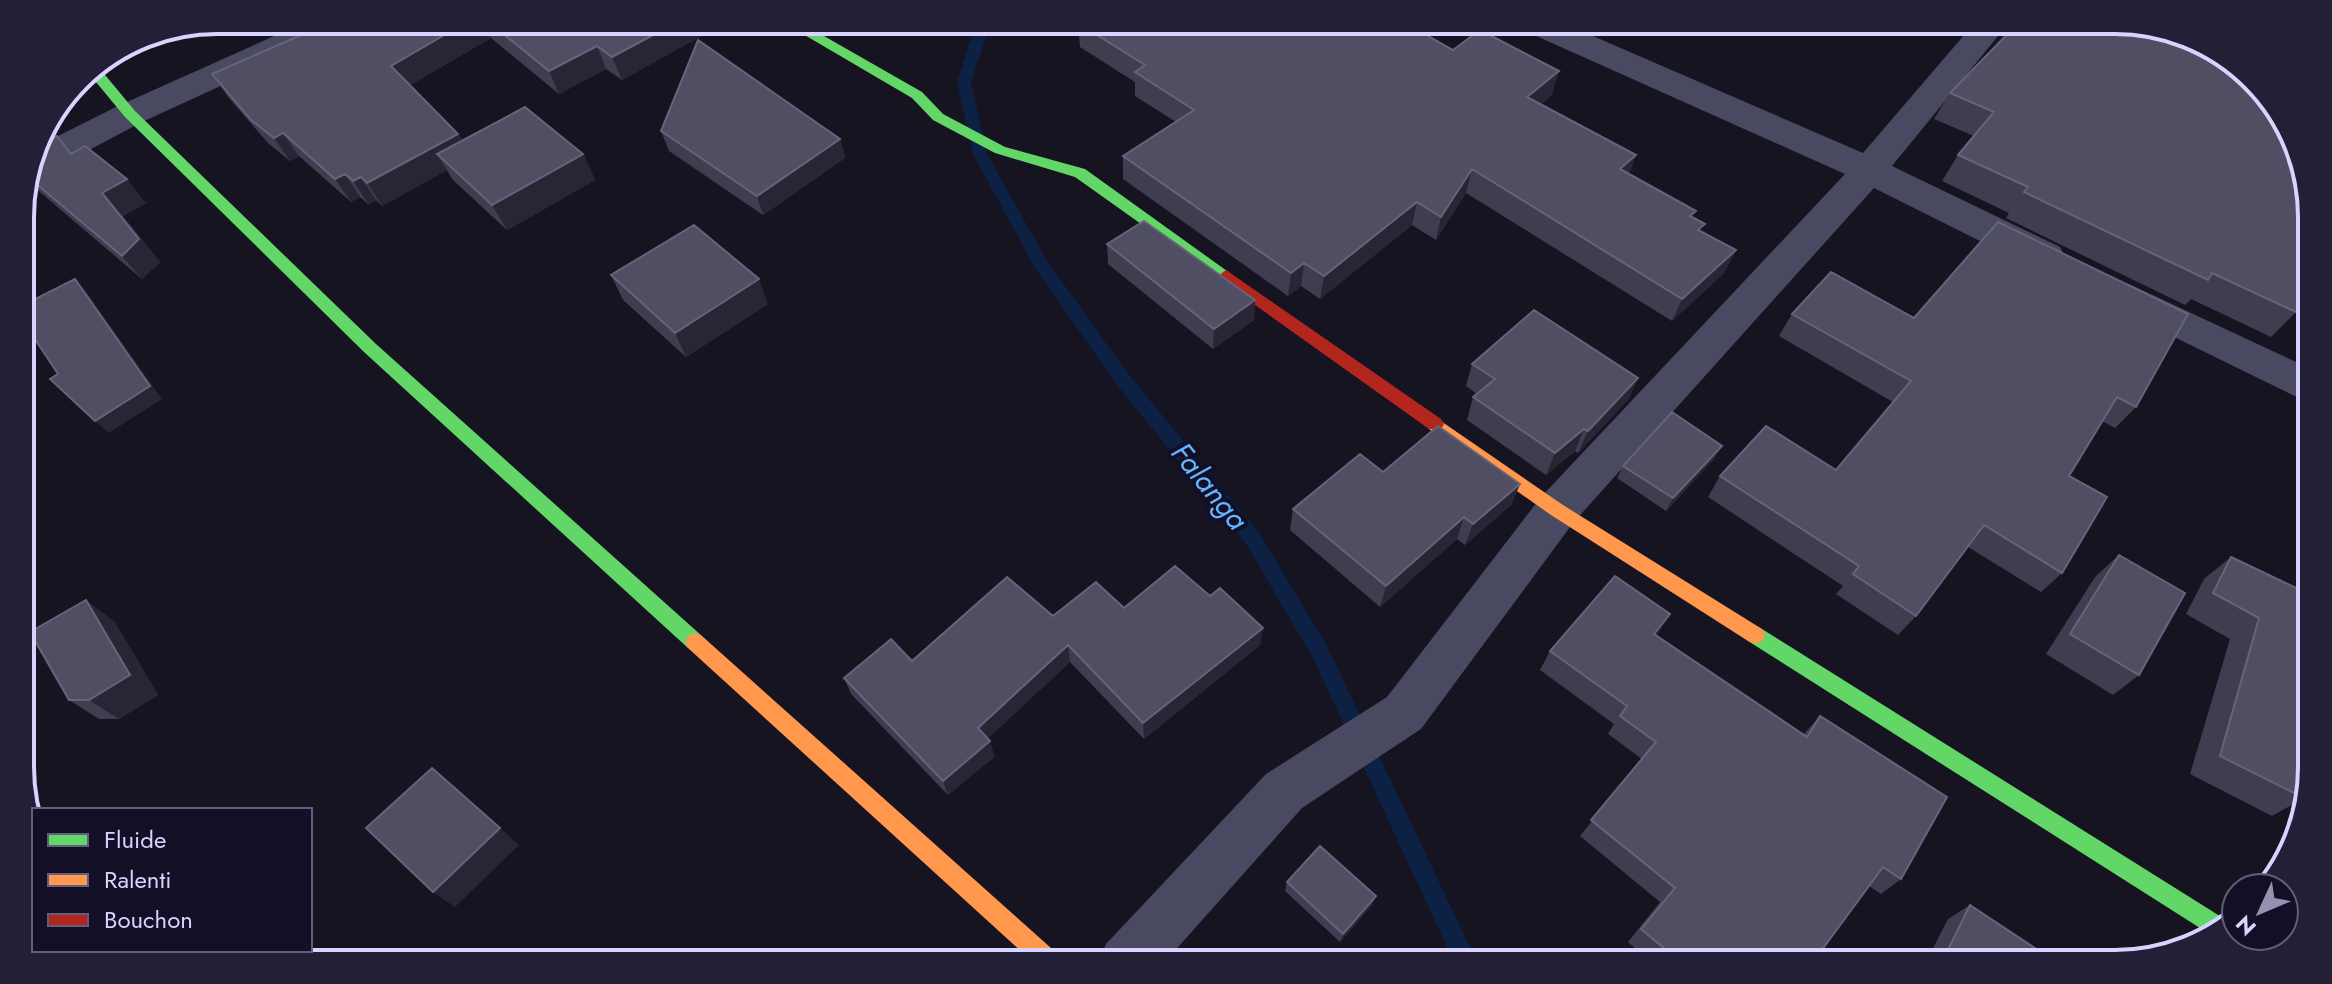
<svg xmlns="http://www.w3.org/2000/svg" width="2332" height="984" font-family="Jost,sans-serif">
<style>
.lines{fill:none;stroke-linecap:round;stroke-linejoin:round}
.stream{fill:#0d2144;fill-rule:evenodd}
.street{fill:#4a4962;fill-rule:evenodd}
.fast{fill:#63d668;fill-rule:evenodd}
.slow{fill:#ff974d;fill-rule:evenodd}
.jam{fill:#b3261e;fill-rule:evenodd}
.wall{fill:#403d50}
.shaded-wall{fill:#282635}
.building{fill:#504e63;stroke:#66637b;stroke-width:2}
.labels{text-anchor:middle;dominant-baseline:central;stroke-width:8;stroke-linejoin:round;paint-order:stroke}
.water-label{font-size:30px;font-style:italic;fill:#62b6ff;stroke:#130f26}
.rim{fill:none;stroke:#d9d4ff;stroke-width:4}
</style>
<rect width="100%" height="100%" fill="#161421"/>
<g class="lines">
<path class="stream" d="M 977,20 L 991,20 L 971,82 L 987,154 L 1047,261 L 1129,375 L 1260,534 L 1326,644 L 1478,964 L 1455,964 L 1312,656 L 1246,544 L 1117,385 L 1035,268 L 973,154 L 957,82 Z"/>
<path class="street" d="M 310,20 L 353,20 L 349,27 L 142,122 L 44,174 L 28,176 L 36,147 L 118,106 Z
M 1512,20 L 1556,20 L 1863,153 L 1977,20 L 2011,20 L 1892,166 L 2060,247 L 2065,257 L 2060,267 L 2046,271 L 2032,267 L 1874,188 L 1573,523 L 1421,729 L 1302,808 L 1163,964 L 1098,964 L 1106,944 L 1266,774 L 1387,697 L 1541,497 L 1845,174 L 1516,27 Z
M 2129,284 L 2311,369 L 2311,404 L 2115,308 L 2109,298 L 2115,288 Z"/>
<path class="fast" d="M 779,20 L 796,20 L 922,92 L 943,114 L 1005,147 L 1085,169 L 1234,276 L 1232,280 L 1220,280 L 1075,177 L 995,153 L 933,120 L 912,98 Z
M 96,64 L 135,111 L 376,344 L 702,636 L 705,642 L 702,648 L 695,651 L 688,648 L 364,352 L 125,117 L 86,70 Z
M 1755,626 L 1762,629 L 2231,923 L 2225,931 L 2211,935 L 1748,641 L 1745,635 L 1748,629 Z"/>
<path class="slow" d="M 1435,417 L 1563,505 L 1762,629 L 1765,635 L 1762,641 L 1755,644 L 1748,641 L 1551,515 L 1429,429 L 1426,424 L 1429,419 Z
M 695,633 L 702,636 L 1060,956 L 1063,964 L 1035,964 L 688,648 L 685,642 L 688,636 Z"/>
<path class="jam" d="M 1226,270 L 1441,419 L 1444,424 L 1441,429 L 1429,429 L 1220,280 L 1218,276 Z"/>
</g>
<path class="wall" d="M 325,20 L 728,20 L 728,21 L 622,80 L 606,69 L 559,94 L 491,38 L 410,85 L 458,134 L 462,140 L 583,154 L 595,180 L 507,230 L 452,179 L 447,170 L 382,206 L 376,200 L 368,204 L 360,197 L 351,202 L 299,156 L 290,161 L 268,143 L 228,97 L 212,74 L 327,24 Z
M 1078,23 L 1190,29 L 1453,50 L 1552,95 L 1541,104 L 1636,155 L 1629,174 L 1693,217 L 1701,232 L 1736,250 L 1724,273 L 1672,321 L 1466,193 L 1436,240 L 1412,225 L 1320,299 L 1301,286 L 1288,296 L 1123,179 L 1123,156 L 1176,122 L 1135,96 L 1135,82 L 1080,47 Z
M 1950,93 L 2310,191 L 2311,310 L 2300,304 L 2296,312 L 2271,337 L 2191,299 L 2185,305 L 2006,218 L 2009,213 L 1942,181 L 1958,155 L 1974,136 L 1934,119 Z
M 661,131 L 840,139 L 845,158 L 763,215 L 669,151 Z
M 36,147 L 72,153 L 146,203 L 123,216 L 160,262 L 142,279 L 27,181 Z
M 1998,222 L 2136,407 L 2115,428 L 2102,421 L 2069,476 L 2062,573 L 2041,592 L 1968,547 L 1916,616 L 1898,635 L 1836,594 L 1843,586 L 1708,497 L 1720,476 L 1836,470 L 1893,402 L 1779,336 L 1792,314 L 1914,318 Z
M 1107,244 L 1255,300 L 1254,320 L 1213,349 L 1108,264 Z
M 611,275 L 768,304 L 686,357 L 623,300 Z
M 1472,364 L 1638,378 L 1628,400 L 1578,453 L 1575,451 L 1546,475 L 1467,420 L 1473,397 L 1477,394 L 1466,386 Z
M 1715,458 L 1666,511 L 1617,478 L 1623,466 Z
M 1383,472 L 1520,484 L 1511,505 L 1465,545 L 1457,539 L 1380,607 L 1290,530 L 1293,509 Z
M 2119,555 L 2139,675 L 2113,695 L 2046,654 L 2095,577 Z
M 2231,557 L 2311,595 L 2304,798 L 2272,816 L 2190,774 L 2230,639 L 2186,614 L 2204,579 Z
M 1210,596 L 1263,628 L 1260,645 L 1144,739 L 1070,662 L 987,739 L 990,741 L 994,757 L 948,795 L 851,694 L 844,678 L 1124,608 Z
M 114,621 L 158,695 L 119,719 L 99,719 L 69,700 Z
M 1656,636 L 1803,735 L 1820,716 L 1901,879 L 1881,894 L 1869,886 L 1813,962 L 1815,964 L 1653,964 L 1628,942 L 1660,902 L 1580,836 L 1642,759 L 1608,734 L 1614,724 L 1540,670 L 1550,651 Z
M 1287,882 L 1373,904 L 1340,942 L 1285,891 Z
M 1970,905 L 2059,964 L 1925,964 L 1948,919 Z"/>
<path class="shaded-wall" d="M 470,20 L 482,20 L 491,38 L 404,89 L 391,66 Z
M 681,20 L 728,20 L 728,21 L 622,80 L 612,57 Z
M 597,46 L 606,69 L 559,94 L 549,71 Z
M 1559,71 L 1552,95 L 1521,120 L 1527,97 Z
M 47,122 L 56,134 L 37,144 L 41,130 Z
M 283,133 L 299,156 L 290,161 L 274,138 Z
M 458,134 L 471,157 L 437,154 L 447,170 L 382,206 L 367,183 Z
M 840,139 L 845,158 L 763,215 L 757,196 Z
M 583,154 L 595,180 L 507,230 L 492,205 Z
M 1636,155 L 1627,178 L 1620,169 Z
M 1472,169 L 1466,193 L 1436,240 L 1441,217 Z
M 345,174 L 360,197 L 351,202 L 335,179 Z
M 361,177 L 376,200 L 368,204 L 353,181 Z
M 127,179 L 146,203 L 123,216 L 160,262 L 142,279 L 122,256 L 102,193 Z
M 1417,202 L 1412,225 L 1320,299 L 1324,276 Z
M 1736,250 L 1724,273 L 1672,321 L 1682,299 Z
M 1304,263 L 1301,286 L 1288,296 L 1291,273 Z
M 75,279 L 87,293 L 162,399 L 109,433 L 95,421 Z
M 759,279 L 768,304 L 686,357 L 675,333 Z
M 1255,300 L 1254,320 L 1213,349 L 1214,329 Z
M 1638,378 L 1628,400 L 1578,453 L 1588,431 Z
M 1584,429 L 1575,451 L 1546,475 L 1555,453 Z
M 1722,446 L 1715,458 L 1666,511 L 1673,498 Z
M 1520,484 L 1511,505 L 1465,545 L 1473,524 Z
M 1464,517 L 1457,539 L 1380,607 L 1386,586 Z
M 86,600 L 114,621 L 158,695 L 119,719 L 89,700 Z
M 1670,614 L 1658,634 L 1642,654 L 1654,634 Z
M 1263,628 L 1260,645 L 1144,739 L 1143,723 Z
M 1068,645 L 1070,662 L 982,744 L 978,728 Z
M 990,741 L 994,757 L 948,795 L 943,781 Z
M 432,768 L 519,845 L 455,907 L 433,892 Z
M 1376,896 L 1373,904 L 1340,942 L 1343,934 Z"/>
<path class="building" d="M 328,20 L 470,20 L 391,66 L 458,134 L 367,183 L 361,177 L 353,181 L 345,174 L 335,179 L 283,133 L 274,138 L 251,120 L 212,74 L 331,22 Z
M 486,20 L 681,20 L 612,57 L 597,46 L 549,71 Z
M 1084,20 L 1175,20 L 1190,29 L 1204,20 L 1400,20 L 1453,50 L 1480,30 L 1559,71 L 1527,97 L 1636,155 L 1620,169 L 1696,211 L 1690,216 L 1705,224 L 1698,230 L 1736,250 L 1682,299 L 1472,169 L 1441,217 L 1417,202 L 1324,276 L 1304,263 L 1291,273 L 1123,156 L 1194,110 L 1135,72 L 1145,65 L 1078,23 Z
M 2021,20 L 2115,20 L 2190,35 L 2271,97 L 2310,191 L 2311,286 L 2296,312 L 2212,273 L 2208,280 L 2024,192 L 2028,187 L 1958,155 L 1994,112 L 1950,93 Z
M 698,40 L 840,139 L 757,196 L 661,131 Z
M 525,107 L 583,154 L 492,205 L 437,154 Z
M 57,136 L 71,154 L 85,146 L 127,179 L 102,193 L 139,239 L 122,256 L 28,177 L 36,147 Z
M 1144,221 L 1255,300 L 1214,329 L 1107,244 Z
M 1998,222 L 2188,314 L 2136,407 L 2117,397 L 2069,476 L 2107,497 L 2062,573 L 1984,525 L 1916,616 L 1853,574 L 1859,566 L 1720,476 L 1766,426 L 1836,470 L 1911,381 L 1792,314 L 1831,272 L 1914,318 Z
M 694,225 L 759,279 L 675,333 L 611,275 Z
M 75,279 L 150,386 L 95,421 L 50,379 L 58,374 L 21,318 L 21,306 Z
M 1534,310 L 1638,378 L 1588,431 L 1584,429 L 1555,453 L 1473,397 L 1495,379 L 1472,364 Z
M 1672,412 L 1722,446 L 1673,498 L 1623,466 Z
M 1438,426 L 1520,484 L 1473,524 L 1464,517 L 1386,586 L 1293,509 L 1360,454 L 1383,472 Z
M 2119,555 L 2185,593 L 2139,675 L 2070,634 Z
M 2231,557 L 2311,595 L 2312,765 L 2304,798 L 2220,756 L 2259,618 L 2213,593 Z
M 1175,566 L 1210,596 L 1220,588 L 1263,628 L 1143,723 L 1068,645 L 978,728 L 990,741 L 943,781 L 844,678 L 891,639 L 912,661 L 1007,577 L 1053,616 L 1096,582 L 1124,608 Z
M 1615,576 L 1670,614 L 1654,634 L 1807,737 L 1820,716 L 1947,797 L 1901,879 L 1883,867 L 1813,962 L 1815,964 L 1683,964 L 1641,929 L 1675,888 L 1591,820 L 1656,742 L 1620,716 L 1627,706 L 1550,651 Z
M 86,600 L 130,675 L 89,700 L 69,700 L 30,632 Z
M 432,768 L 500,828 L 433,892 L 366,828 Z
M 1320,846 L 1376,896 L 1343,934 L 1287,882 Z
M 1970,905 L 2059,964 L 1941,964 Z"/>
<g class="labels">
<g class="water-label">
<text transform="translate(1210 486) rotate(51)">Falanga</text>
</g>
</g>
<path d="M0 0H2332V984H0ZM217 34H2115A183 183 0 0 1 2298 217V767A183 183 0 0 1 2115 950H217A183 183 0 0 1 34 767V217A183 183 0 0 1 217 34Z" fill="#231f37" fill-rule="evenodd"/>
<path class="rim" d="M217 34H2115A183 183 0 0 1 2298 217V767A183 183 0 0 1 2115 950H217A183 183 0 0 1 34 767V217A183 183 0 0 1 217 34Z"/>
<rect x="32" y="808" width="280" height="144" fill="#130f26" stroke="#625e7d" stroke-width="2"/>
<rect x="48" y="834" width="40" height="12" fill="#63d668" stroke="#625e7d" stroke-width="2"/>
<text x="104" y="848" font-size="24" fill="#d9d4ff">Fluide</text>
<rect x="48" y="874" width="40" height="12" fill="#ff974d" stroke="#625e7d" stroke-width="2"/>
<text x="104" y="888" font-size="24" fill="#d9d4ff">Ralenti</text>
<rect x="48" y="914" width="40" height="12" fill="#b3261e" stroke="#625e7d" stroke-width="2"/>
<text x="104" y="928" font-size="24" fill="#d9d4ff">Bouchon</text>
<g transform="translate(2260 912) rotate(226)"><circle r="38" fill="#130f26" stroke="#625e7d" stroke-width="2"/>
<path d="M0-6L14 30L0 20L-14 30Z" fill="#9591b1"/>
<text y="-12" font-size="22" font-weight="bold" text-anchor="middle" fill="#d9d4ff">N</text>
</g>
</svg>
